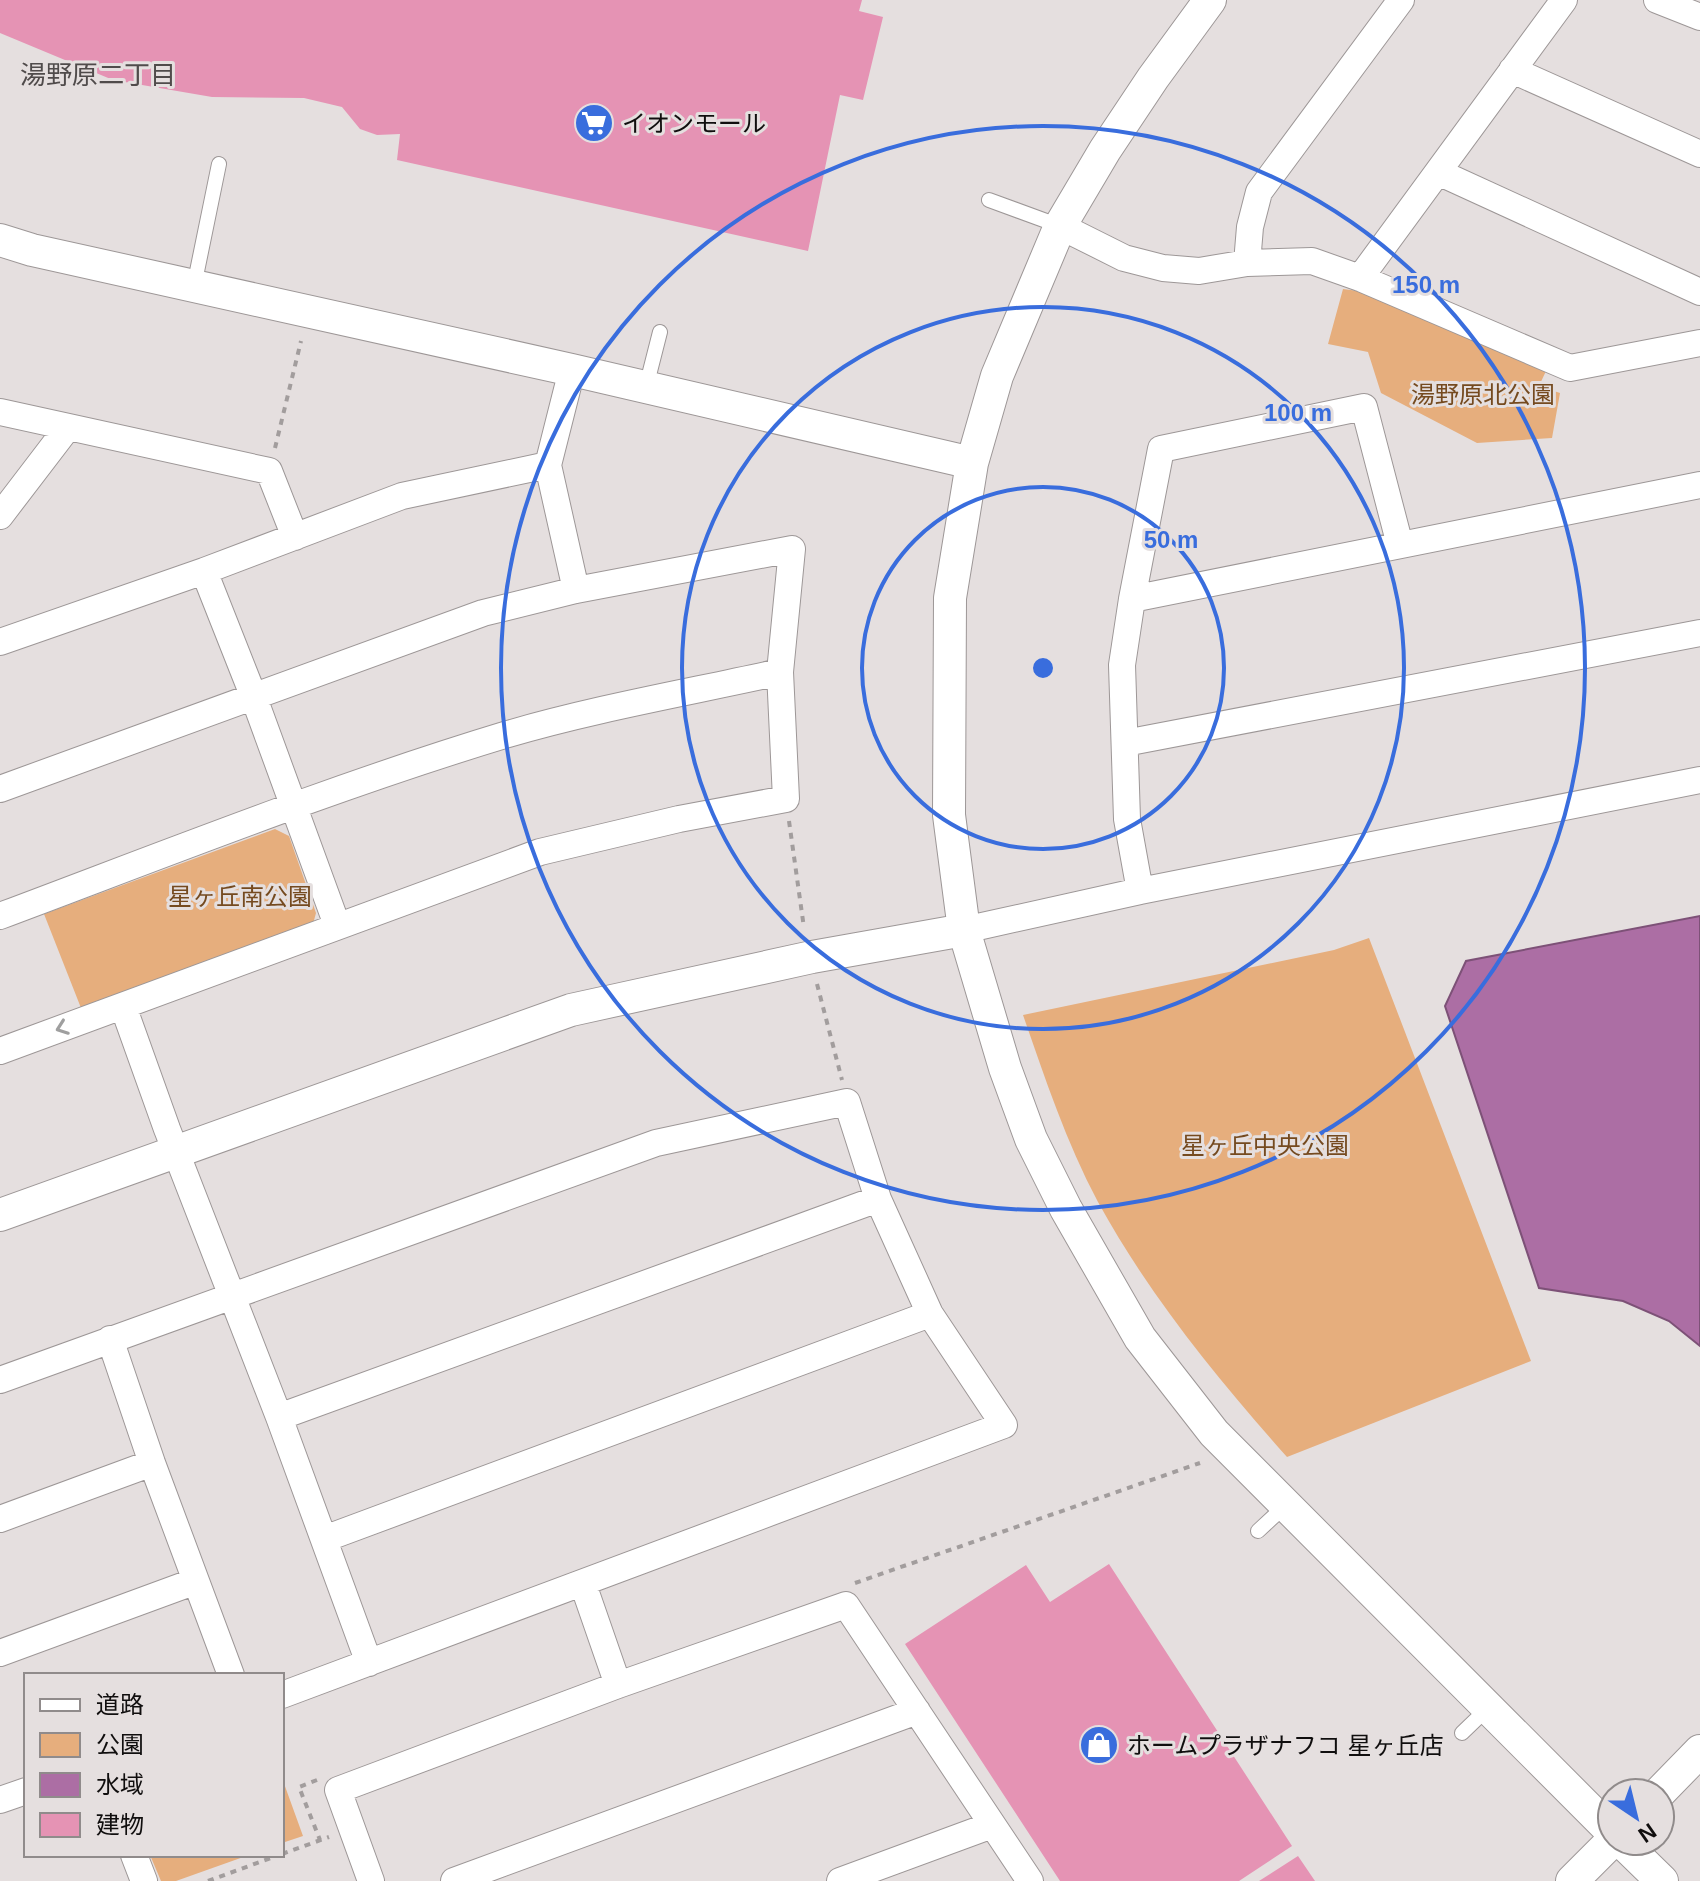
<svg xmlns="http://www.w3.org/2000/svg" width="1700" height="1881" font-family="Helvetica,'Noto Sans JP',sans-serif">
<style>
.green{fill:#e6ae7d}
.water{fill:#ac6ea4;stroke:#7d5177;stroke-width:2}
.building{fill:#e593b4}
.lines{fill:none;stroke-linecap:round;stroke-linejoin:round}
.service-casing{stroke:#9d9797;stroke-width:16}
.minor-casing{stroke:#9d9797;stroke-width:28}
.tertiary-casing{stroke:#9d9797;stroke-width:34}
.path{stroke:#a29d9d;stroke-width:4;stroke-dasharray:6 6;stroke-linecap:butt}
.service{stroke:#fff;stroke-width:14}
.minor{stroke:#fff;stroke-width:26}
.tertiary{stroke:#fff;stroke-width:32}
.oneway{stroke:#9f9f9f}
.ring{fill:none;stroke:#396ddd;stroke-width:4}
.labels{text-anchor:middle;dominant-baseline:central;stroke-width:6;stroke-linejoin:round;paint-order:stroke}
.poi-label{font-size:24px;fill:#100e0e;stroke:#e5dfdf;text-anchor:start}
.park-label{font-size:24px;fill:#754a1f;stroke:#e5dfdf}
.neighbourhood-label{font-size:26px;fill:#504b4b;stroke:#e5dfdf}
.centre{fill:#396ddd;stroke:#e5dfdf;stroke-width:4}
.ring-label{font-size:24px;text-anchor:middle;font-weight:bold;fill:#396ddd;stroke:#e5dfdf;stroke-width:6;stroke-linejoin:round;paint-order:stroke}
</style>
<rect width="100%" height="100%" fill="#e5dfdf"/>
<path class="green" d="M 1343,289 L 1366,292 L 1546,371 L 1539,386 L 1560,393 L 1552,438 L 1477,443 L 1381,393 L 1368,352 L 1328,344 Z
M 275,829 L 289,836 L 316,913 L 313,924 L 81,1008 L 44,914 Z
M 1369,938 L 1531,1361 L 1287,1457 C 1216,1377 1149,1295 1098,1202 C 1066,1142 1045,1078 1023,1015 L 1334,950 Z
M 282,1778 L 303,1836 L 282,1843 Z
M 150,1855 L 249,1855 L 176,1881 L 161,1881 Z"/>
<path class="water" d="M 1700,916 L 1700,1346 L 1669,1321 L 1623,1301 L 1539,1288 L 1445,1006 L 1466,961 Z"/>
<path class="building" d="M 0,0 L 862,0 L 859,11 L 883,17 L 863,100 L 840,95 L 808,251 L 397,160 L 400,134 L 377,135 L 360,129 L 342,107 L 304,98 L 212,97 L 113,80 L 0,33 Z
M 1109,1564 L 1292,1846 L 1239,1881 L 1060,1881 L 905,1644 L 1026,1565 L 1050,1602 Z
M 1298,1856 L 1315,1881 L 1259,1881 Z"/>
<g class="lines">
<g class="service-casing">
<path id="service" d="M 989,200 L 1060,226
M 194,286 L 219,164
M 646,387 L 660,332
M 1258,1531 L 1286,1505
M 1462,1733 L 1488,1708"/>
</g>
<g class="minor-casing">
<path id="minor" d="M 1657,0 L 1700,17
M 1512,70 L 1700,154
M 1438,172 L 1700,292
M 1060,226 L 1124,258 L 1163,268 L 1199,271 L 1247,263 L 1312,261 L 1360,278 L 1570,368 L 1700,343
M 1247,263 L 1250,227 L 1259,192 L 1401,0
M 1360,278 L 1564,0
M 572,370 L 548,465 L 576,590
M 0,412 L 269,471 L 295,537
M 0,516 L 68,427
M 204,571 L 253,695 L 337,925
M 1132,599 L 1700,485
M 0,642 L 204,571 L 402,496 L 548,465
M 1125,743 L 1700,633
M 0,789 L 483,613 L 576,590 L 792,549 L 780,672 L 786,799 L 679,819 L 540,852 L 0,1051
M 1140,891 L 1127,819 L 1122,665 L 1132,599 L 1161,449 L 1364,407 L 1400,545
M 0,916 C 168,853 336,786 508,734 C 597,708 690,692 780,672
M 964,930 L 1140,891 L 1700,780
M 123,1006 L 167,1129 L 279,1417 L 369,1663
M 110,1339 L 152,1463 L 231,1675
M 0,1380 L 656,1143 L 847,1102 L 878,1199 L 930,1314 L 1004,1425 L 282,1695
M 279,1417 L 878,1199
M 0,1519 L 152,1463
M 324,1539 L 930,1314
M 583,1584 L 618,1685
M 0,1653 L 196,1581
M 0,1800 L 26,1791
M 134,1855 L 144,1881
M 371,1881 L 338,1790 L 618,1685 L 846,1605 L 1030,1881
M 454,1881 L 917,1711
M 840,1881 L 992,1825"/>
</g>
<g class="tertiary-casing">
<path id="tertiary" d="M 1210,0 L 1153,78 L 1105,150 L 1060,226 L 997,376 L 972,463 L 950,598 L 949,815 L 964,930 L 1005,1068 L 1031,1139 L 1066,1209 L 1140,1338 L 1214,1433 L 1612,1832
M 0,240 L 32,250 L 572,370 L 972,463
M 0,1215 L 571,1010 L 812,957 L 964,930
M 1659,1793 L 1700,1751
M 1621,1841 L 1662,1881
M 1572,1881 L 1612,1841"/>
</g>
<path class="path" d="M 275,448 L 301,341
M 789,821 L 804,928
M 817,984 L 842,1080
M 855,1583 L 1200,1463
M 317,1780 L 299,1787 L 320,1840
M 282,1854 L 329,1837
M 208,1881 L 279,1855"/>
<use href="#service" class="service"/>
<use href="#minor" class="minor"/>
<use href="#tertiary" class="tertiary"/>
</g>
<defs><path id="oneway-chevron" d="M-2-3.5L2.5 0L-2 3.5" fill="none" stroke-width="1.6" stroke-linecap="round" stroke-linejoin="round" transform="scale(2)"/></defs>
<use class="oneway" href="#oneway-chevron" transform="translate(62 1028) rotate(160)"/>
<g class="ring">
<circle cx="1043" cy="668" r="181"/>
<circle cx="1043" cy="668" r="361"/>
<circle cx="1043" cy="668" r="542"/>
</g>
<defs>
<g id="supermarket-disc" transform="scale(2)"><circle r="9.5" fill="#396ddd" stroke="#e5dfdf"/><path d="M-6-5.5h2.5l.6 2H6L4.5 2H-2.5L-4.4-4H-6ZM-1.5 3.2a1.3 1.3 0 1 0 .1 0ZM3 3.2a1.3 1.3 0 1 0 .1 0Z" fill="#fff"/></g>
<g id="shop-disc" transform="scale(2)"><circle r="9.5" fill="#396ddd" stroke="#e5dfdf"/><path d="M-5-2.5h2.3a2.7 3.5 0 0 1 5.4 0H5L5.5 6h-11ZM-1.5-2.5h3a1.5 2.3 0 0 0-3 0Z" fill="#fff"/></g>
</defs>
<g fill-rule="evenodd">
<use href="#supermarket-disc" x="594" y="123"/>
<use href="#shop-disc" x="1099" y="1745"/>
</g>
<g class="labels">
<g class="poi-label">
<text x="622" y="123">イオンモール</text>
<text x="1127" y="1745">ホームプラザナフコ 星ヶ丘店</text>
</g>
<g class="park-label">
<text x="1483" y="394">湯野原北公園</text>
<text x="240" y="896">星ヶ丘南公園</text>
<text x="1265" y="1145">星ヶ丘中央公園</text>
</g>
<g class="neighbourhood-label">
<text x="98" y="75">湯野原二丁目</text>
</g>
</g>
<circle cx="1043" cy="668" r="12" class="centre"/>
<g class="ring-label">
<text x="1426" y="293">150 m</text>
<text x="1298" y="421">100 m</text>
<text x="1171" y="548">50 m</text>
</g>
<rect x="24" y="1673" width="260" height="184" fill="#e5dfdf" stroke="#908b8b" stroke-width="2"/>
<rect x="40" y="1699" width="40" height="12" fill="#ffffff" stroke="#908b8b" stroke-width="2"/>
<text x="96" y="1713" font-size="24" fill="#100e0e">道路</text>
<rect x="40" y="1733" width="40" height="24" fill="#e6ae7d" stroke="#908b8b" stroke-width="2"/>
<text x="96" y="1753" font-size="24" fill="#100e0e">公園</text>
<rect x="40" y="1773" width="40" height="24" fill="#ac6ea4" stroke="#908b8b" stroke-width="2"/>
<text x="96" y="1793" font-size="24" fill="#100e0e">水域</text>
<rect x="40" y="1813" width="40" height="24" fill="#e593b4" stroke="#908b8b" stroke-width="2"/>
<text x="96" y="1833" font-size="24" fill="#100e0e">建物</text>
<g transform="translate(1636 1817) rotate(145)"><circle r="38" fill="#e5dfdf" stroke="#908b8b" stroke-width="2"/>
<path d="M0-6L14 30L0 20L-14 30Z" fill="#396ddd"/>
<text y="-12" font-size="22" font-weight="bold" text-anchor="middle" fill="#100e0e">N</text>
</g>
</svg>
